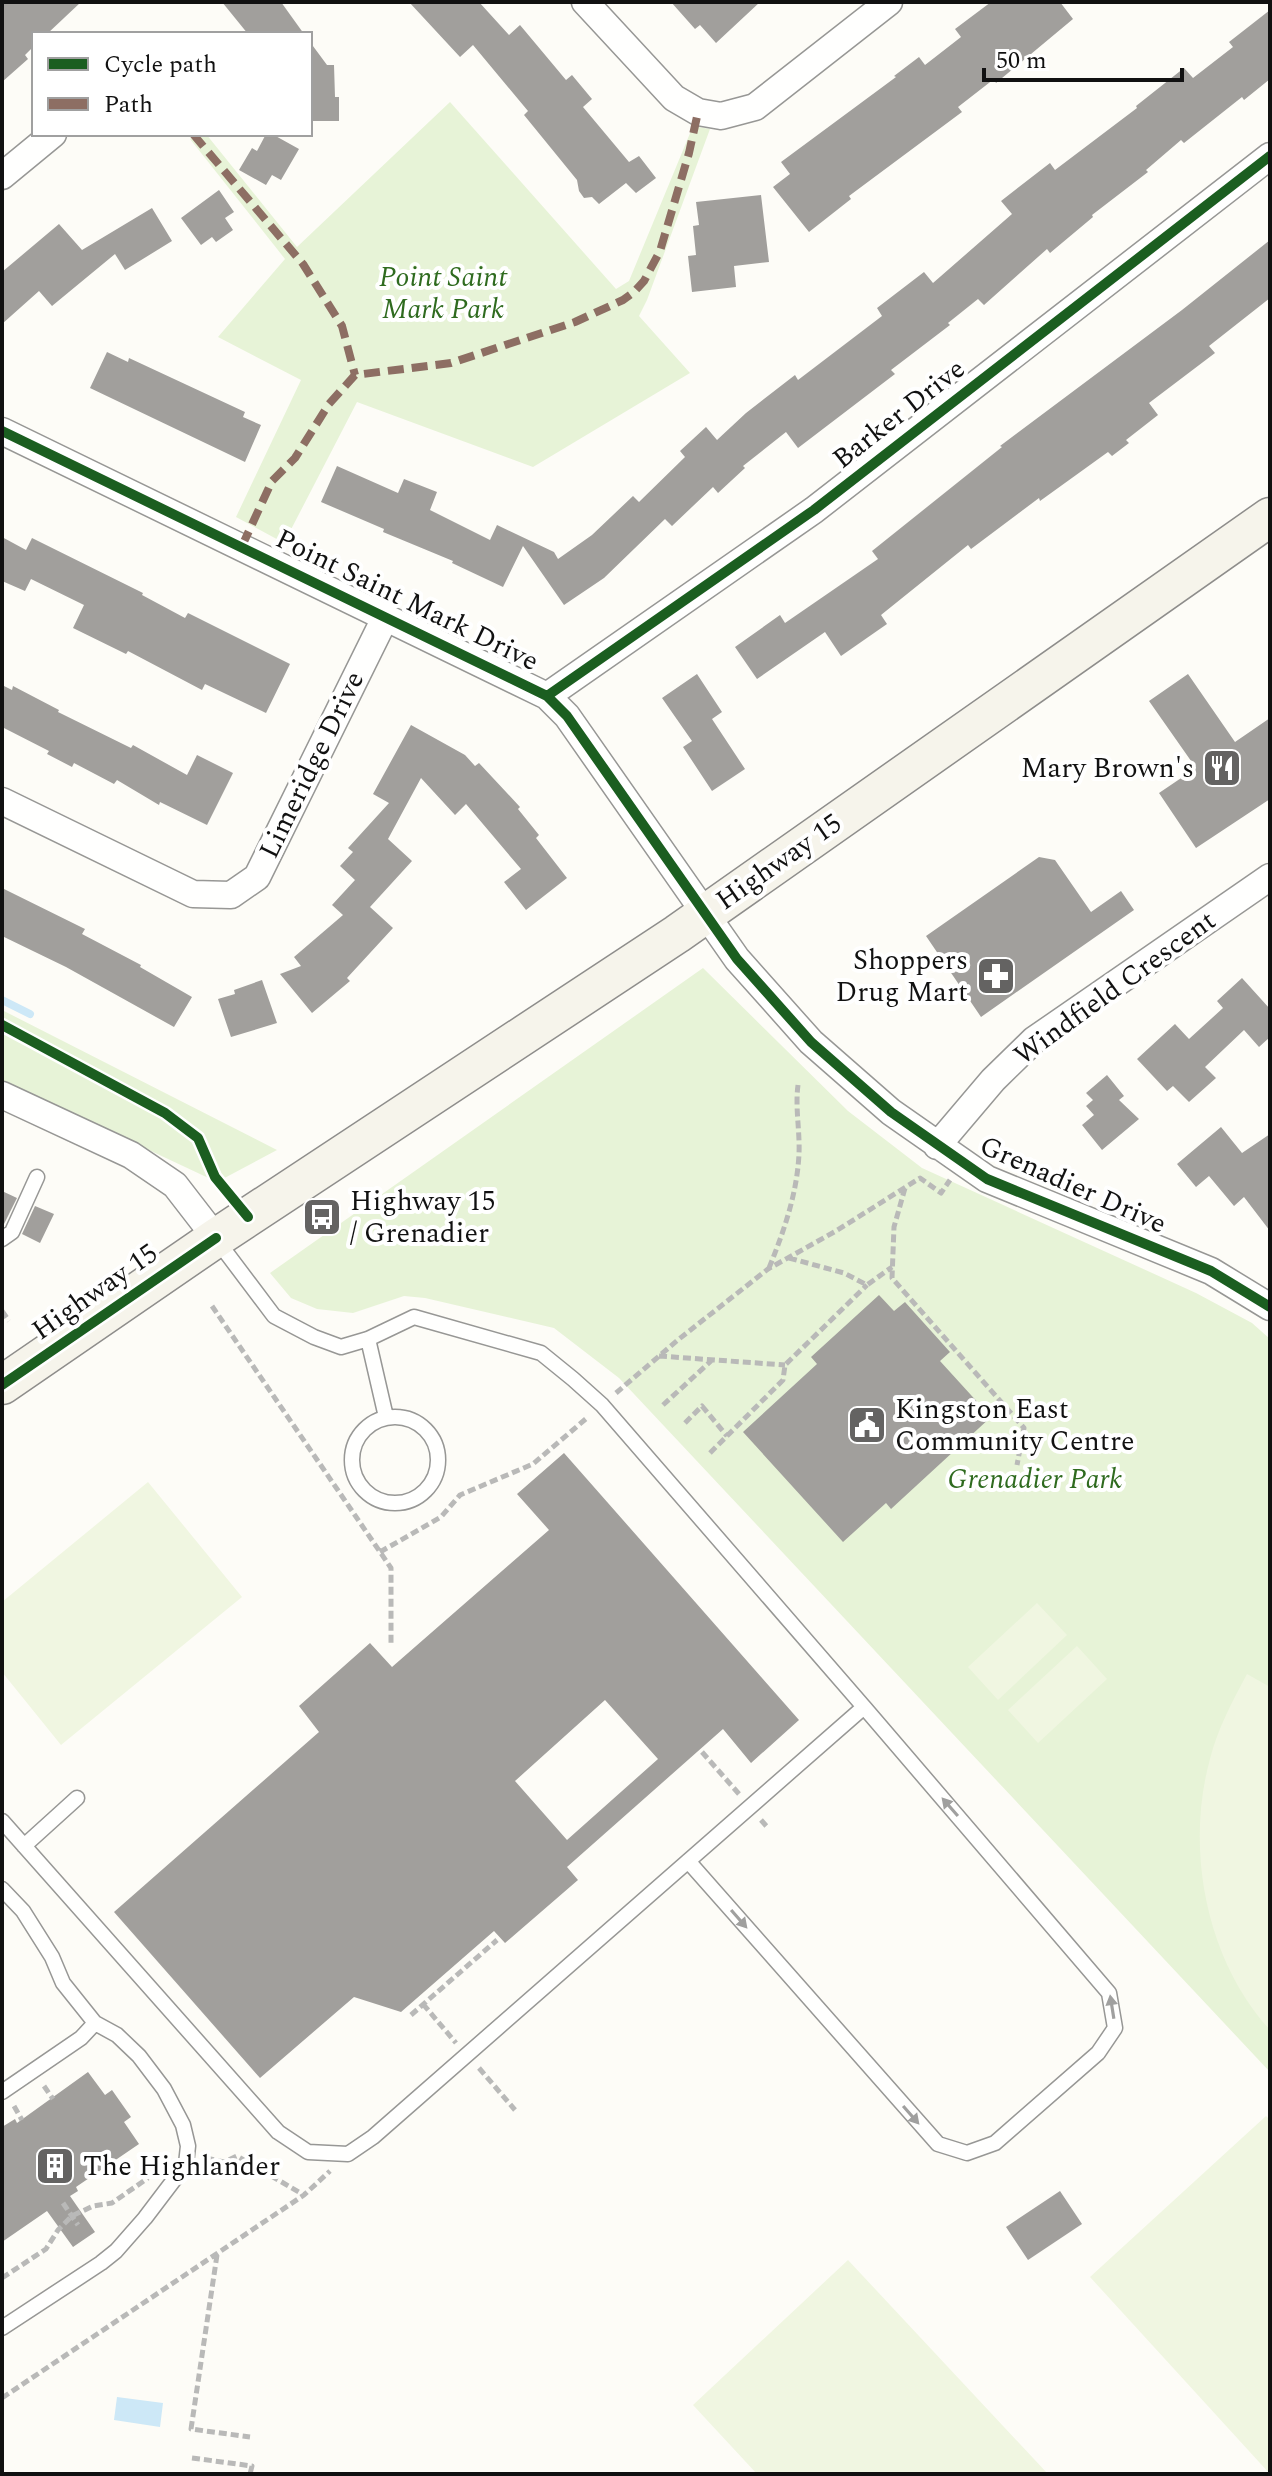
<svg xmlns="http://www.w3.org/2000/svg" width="1272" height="2476" font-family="Spectral,serif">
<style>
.green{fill:#e7f3d7}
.pitch{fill:#f0f6e1}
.water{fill:#cde8f7}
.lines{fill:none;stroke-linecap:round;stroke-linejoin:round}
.stream{stroke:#cde8f7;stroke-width:8}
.building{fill:#a19f9c;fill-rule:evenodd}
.service-casing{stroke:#979795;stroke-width:17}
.minor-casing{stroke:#979795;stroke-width:29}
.secondary-casing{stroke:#8e8d8b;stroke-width:41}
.path{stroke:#b9b9b8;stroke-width:5;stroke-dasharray:8 4;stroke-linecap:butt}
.service{stroke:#fffffe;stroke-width:14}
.minor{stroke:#fffffe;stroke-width:26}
.secondary{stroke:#f6f4eb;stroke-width:38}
.quiet{stroke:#8d6e63;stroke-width:8;stroke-dasharray:16 8;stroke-linecap:butt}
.cycleway-casing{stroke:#fff;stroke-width:15}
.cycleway{stroke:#1b5e20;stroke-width:10}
.oneway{fill:#a0a09f}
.labels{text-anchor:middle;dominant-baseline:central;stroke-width:8;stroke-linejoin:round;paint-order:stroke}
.park-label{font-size:28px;font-style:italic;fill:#2f6b1f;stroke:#fff}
.street-label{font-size:28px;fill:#111;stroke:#fff}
.poi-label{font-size:28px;fill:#111;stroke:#fff;text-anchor:start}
</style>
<rect width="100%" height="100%" fill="#fdfcf7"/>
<path class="green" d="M 450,102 L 616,289 L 629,281 L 693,126 L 710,129 L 647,300 L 639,316 L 690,373 L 533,467 L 357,402 L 284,543 L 236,517 L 301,380 L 218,337 L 285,259 L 190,139 L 197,134 L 206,134 L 297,247 Z
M 703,968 L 848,1111 L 922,1168 L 1196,1293 L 1252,1323 L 1270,1339 L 1270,2072 L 619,1378 L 554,1328 L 425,1298 L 404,1296 L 353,1313 L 317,1309 L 291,1298 L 270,1273 Z
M 2,1010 L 277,1150 L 217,1182 L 2,1081 Z"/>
<path class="pitch" d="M 148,1482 L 242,1597 L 61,1745 L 2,1672 L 2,1602 Z
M 1037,1603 L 1067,1635 L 998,1700 L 968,1667 Z
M 1077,1646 L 1107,1679 L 1038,1743 L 1008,1710 Z
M 1247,1674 L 1270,1687 L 1270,2030 C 1206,1960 1185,1849 1210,1759 C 1218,1728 1232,1702 1247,1674 Z
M 1266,2116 L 1270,2120 L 1270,2474 L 1090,2277 Z
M 848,2260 L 1048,2474 L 757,2474 L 693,2405 Z"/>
<path class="water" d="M 117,2397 L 163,2403 L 160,2427 L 114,2420 Z"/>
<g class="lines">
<path class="stream" d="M 2,1000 L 30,1014"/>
</g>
<path class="building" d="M 2,2 L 81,2 L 47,34 L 34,34 L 34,46 L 25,55 L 28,59 L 2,82 Z
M 222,2 L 281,2 L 304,34 L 248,34 Z
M 409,2 L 479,2 L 509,35 L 520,25 L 566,80 L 572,75 L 592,99 L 583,107 L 629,162 L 639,156 L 656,178 L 636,193 L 626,183 L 599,204 L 592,197 L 584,198 L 579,191 L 577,180 L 524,115 L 528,111 L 473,45 L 460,57 Z
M 671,2 L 760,2 L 716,43 L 700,25 L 695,29 Z
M 991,2 L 1060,2 L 1073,19 L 996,83 L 994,79 L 958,107 L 962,112 L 849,196 L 851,199 L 809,232 L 773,187 L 790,174 L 781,162 L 896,77 L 894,76 L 919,57 L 925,65 L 961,37 L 955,29 Z
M 1270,10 L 1270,79 L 1244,100 L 1242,97 L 1184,143 L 1181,140 L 1146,170 L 1148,172 L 1092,215 L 1093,217 L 1050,253 L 1047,249 L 984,305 L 978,299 L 948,323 L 950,325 L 891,370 L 895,374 L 798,448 L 786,432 L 743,466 L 745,468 L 718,493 L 713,487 L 672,526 L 665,519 L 604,578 L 564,605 L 523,546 L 503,587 L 452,563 L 453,561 L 383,532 L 384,529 L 321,502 L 337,466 L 398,493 L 404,479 L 437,492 L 430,510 L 490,540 L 497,525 L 554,552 L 558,559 L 592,535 L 633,496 L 639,502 L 685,457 L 680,451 L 706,427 L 717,440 L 746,413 L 795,375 L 798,380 L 882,316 L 877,308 L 924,272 L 933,283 L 1012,214 L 1001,201 L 1050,163 L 1055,170 L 1137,108 L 1136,106 L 1184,68 L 1193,78 L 1233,47 L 1229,42 Z
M 310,42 L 327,65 L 334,65 L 335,97 L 339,97 L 339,121 L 310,121 Z
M 266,134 L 272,134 L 299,149 L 281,180 L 272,175 L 266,185 L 239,170 L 252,148 L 257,151 Z
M 219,190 L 234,212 L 225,218 L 233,230 L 216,242 L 212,237 L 201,245 L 181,218 Z
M 761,195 L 769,262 L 734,266 L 736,287 L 692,292 L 688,256 L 696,255 L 693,226 L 699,225 L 696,202 Z
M 152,208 L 172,241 L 125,270 L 115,254 L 52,306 L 39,291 L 2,324 L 2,272 L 59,224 L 82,250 Z
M 1270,240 L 1270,298 L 1209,346 L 1215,353 L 1149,403 L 1158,415 L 1126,440 L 1129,443 L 1112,456 L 1108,452 L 1040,501 L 1039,498 L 971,549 L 968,545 L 881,615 L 887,624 L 841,656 L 825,632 L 757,679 L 735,647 L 780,615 L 785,623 L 878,559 L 872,551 L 1002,447 L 1000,446 L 1182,310 Z
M 107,352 L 128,362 L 129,358 L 245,412 L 243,417 L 261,425 L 245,462 L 90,388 Z
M 2,537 L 26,550 L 32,538 L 143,593 L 142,595 L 185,618 L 188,613 L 290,664 L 266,713 L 205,684 L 202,690 L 128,651 L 126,654 L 73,628 L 84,605 L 31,579 L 25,591 L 2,581 Z
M 697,674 L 722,712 L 712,719 L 745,769 L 712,791 L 683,747 L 692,741 L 662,698 Z
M 1188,674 L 1235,742 L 1270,718 L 1270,799 L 1196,848 L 1159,793 L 1196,768 L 1149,701 Z
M 2,685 L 12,690 L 13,686 L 59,710 L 58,712 L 131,748 L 133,745 L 187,775 L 197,755 L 233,773 L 207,825 L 160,802 L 159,805 L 117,780 L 114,784 L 74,763 L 72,767 L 47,754 L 49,751 L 2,727 Z
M 411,725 L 465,755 L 475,766 L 479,763 L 520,807 L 518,809 L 539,835 L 536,838 L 567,878 L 526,910 L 504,882 L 521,869 L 466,804 L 455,815 L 421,778 L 388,839 L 412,861 L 370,907 L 393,928 L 347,978 L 350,981 L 312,1013 L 280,974 L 301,966 L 294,957 L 343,915 L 332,905 L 355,880 L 340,866 L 353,852 L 348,848 L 389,803 L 373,794 Z
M 1039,857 L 1055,860 L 1091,912 L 1121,891 L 1134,910 L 981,1017 L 926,936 Z
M 2,888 L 85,929 L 82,934 L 141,965 L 140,967 L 192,997 L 174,1027 L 66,967 L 2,936 Z
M 1242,978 L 1270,1009 L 1270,1037 L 1259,1047 L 1244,1030 L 1205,1067 L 1216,1078 L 1189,1102 L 1173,1086 L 1167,1091 L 1137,1059 L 1175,1024 L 1189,1039 L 1223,1008 L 1217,1001 Z
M 262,980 L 277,1023 L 231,1037 L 218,999 L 235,994 L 234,990 Z
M 1107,1075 L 1124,1096 L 1119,1100 L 1139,1119 L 1102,1150 L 1082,1125 L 1094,1115 L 1086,1106 L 1093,1100 L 1086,1093 Z
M 1221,1127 L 1242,1153 L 1270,1134 L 1270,1231 L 1244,1197 L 1234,1206 L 1209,1176 L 1196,1187 L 1177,1164 Z
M 2,1191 L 17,1198 L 3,1226 L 2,1225 Z
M 35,1206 L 54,1214 L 40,1243 L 22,1234 Z
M 879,1295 L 894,1311 L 905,1302 L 950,1352 L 940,1361 L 991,1417 L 891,1509 L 886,1503 L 843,1542 L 743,1432 L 817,1364 L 811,1357 Z
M 564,1453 L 799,1720 L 751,1763 L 723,1729 L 567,1867 L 578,1880 L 505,1943 L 494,1931 L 401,2012 L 354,1997 L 260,2078 L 114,1912 L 319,1732 L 299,1706 L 370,1643 L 392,1667 L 549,1530 L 517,1494 ZM 605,1700 L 658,1759 L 567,1840 L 515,1781 Z
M 88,2072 L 105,2095 L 112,2090 L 131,2117 L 124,2122 L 139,2144 L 76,2187 L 78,2191 L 70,2196 L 95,2232 L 73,2247 L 47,2211 L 2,2242 L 2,2127 L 15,2119 L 17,2123 Z
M 1060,2191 L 1082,2224 L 1028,2260 L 1006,2227 Z"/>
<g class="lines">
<g class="service-casing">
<path id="service" d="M 2,1239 L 12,1232 L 37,1177
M 368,1339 L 386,1417
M352 1460a43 43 0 1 1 86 0a43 43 0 1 1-86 0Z
M 2,1821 L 278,2132 L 308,2152 L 348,2154 L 373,2137 L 864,1707 L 602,1405 L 573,1379 L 541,1353 L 414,1317 L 368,1339 L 341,1347 L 314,1337 L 274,1316 L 216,1239
M 24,1846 L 77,1798
M 688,1861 L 938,2144 L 967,2153 L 995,2143 L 1098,2053 L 1115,2028 L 1109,1993 L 864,1707
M 2,1889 L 23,1911 L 52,1957 L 63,1983 L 95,2023
M 2,2092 L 81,2038 L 95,2023 L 117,2035 L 139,2056 L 164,2089 L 183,2125 L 188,2146 L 186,2164 L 145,2218 L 116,2251 L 101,2263 L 2,2328"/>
</g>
<g class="minor-casing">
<path id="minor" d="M 585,2 L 674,98 L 698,112 L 721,116 L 755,107 L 889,2
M 2,176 L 53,134
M 2,431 L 547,696 L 567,716 L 737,959 L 811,1042 L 891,1112 L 987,1179 L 1211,1271 L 1270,1307
M 547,696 L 814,510 L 1270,156
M 2,801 L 193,894 L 231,895 L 257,877 L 386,616
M 2,1095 L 131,1155 L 175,1185 L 216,1238
M 937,1146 L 993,1080 L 1034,1040 L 1270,877"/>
</g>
<g class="secondary-casing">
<path id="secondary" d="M 2,1385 L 216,1238 L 677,934 L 1270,517"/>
</g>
<path class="path" d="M 905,1188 L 894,1227 L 892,1278 L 1024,1428 L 1017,1465
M 789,1258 L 844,1273 L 867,1285 L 892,1267
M 769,1268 C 784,1231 797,1194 799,1154 C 800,1131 795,1108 798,1085
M 212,1306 L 391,1568 L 391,1645
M 2,1311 L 9,1321
M 659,1356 L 785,1365
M 616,1393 L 679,1339 L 768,1269 L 836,1231 L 920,1178 L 941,1193 L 950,1180
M 663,1405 L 711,1361
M 685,1423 L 702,1406 L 727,1436
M 710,1453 L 783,1380 L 785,1365 L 867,1285
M 380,1552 L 441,1517 L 460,1495 L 533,1464 L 588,1417
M 702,1752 L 739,1794
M 761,1820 L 768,1828
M 423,2004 L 456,2043
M 411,2015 L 497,1940
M 479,2068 L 515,2110
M 44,2086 L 53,2099
M 14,2106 L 22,2120
M 206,2158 L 224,2162 L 237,2156 L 304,2195
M 63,2203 L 78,2225
M 217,2255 L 191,2429 L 250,2437
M 2,2278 L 46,2249 L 58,2230 L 72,2216 L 93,2206 L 112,2203 L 148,2178
M 2,2398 L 304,2195 L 330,2171
M 192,2458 L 252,2466 L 250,2474"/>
<use href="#service" class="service"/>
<use href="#minor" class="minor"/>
<use href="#secondary" class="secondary"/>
<path class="quiet" d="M 193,134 L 303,264 L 342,326 L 355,375
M 242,546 L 272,481 L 295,458 L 329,404 L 355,375 L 451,363 L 575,322 L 623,300 L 634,292 L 644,281 L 660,251 L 689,153 L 698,112"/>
<g class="cycleway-casing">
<path id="cycleway" d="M 2,431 L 547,696 L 567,716 L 737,959 L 811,1042 L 891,1112 L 987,1179 L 1211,1271 L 1270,1307
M 547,696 L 814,510 L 1270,156
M 2,1025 L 165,1113 L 198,1138 L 215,1177 L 248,1217
M 2,1385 L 216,1238"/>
</g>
<use href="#cycleway" class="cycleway"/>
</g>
<defs><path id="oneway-solid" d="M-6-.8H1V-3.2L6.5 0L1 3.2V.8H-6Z" transform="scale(2)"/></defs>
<g class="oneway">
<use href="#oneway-solid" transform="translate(950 1807) rotate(-131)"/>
<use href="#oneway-solid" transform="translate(739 1919) rotate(49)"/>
<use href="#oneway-solid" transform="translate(1112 2007) rotate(-99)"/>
<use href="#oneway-solid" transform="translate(911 2115) rotate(49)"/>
</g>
<defs>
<g id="restaurant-square" transform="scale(2)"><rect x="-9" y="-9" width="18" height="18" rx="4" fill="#646362" stroke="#fff"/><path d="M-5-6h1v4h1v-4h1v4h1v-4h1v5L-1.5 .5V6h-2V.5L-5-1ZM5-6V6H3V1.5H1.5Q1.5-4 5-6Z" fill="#fff"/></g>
<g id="pharmacy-square" transform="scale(2)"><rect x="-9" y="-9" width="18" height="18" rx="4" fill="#646362" stroke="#fff"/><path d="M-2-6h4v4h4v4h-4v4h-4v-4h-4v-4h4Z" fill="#fff"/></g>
<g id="bus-square" transform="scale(2)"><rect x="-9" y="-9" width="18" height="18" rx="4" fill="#646362" stroke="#fff"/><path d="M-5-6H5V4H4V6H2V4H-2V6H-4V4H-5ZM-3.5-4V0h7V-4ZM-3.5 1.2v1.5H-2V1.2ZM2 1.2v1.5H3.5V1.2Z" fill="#fff"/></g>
<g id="civic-square" transform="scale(2)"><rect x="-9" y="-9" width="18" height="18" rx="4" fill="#646362" stroke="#fff"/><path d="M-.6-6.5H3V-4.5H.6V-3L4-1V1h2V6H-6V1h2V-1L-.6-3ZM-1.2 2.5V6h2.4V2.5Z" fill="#fff"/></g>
<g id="building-square" transform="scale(2)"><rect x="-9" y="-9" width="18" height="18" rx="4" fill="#646362" stroke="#fff"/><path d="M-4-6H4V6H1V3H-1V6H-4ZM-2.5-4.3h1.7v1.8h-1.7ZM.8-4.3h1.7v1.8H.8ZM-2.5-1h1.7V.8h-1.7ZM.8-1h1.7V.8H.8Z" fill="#fff"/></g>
</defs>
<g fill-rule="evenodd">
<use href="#restaurant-square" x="1222" y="768"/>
<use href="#pharmacy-square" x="996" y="976"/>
<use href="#bus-square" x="322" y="1217"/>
<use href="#civic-square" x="867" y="1425"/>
<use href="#building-square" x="55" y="2166"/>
</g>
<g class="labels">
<g class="park-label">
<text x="443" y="277">Point Saint<tspan x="443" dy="32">Mark Park</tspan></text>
<text x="1035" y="1479">Grenadier Park</text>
</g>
<g class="street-label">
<text transform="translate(899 414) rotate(-38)">Barker Drive</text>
<text transform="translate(407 600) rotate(26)">Point Saint Mark Drive</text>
<text transform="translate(312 765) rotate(-64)">Limeridge Drive</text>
<text transform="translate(779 862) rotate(-35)">Highway 15</text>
<text transform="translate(1115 988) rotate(-36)">Windfield Crescent</text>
<text transform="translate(1073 1185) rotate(24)">Grenadier Drive</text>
<text transform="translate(95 1292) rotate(-35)">Highway 15</text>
</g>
<g class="poi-label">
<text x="1194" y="768" text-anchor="end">Mary Brown's</text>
<text x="968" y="960" text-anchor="end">Shoppers<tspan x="968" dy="32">Drug Mart</tspan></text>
<text x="350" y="1201">Highway 15<tspan x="350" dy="32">/ Grenadier</tspan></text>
<text x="895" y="1409">Kingston East<tspan x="895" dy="32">Community Centre</tspan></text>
<text x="83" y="2166">The Highlander</text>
</g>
</g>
<rect width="1272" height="2476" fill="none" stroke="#111111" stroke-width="8"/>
<rect x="32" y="32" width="280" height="104" fill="#ffffff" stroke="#a0a0a0" stroke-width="2"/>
<rect x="48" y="58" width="40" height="12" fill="#1b5e20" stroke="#a0a0a0" stroke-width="2"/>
<text x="104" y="72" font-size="24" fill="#111111">Cycle path</text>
<rect x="48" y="98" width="40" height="12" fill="#8d6e63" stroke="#a0a0a0" stroke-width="2"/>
<text x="104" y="112" font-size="24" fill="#111111">Path</text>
<path d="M984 68v12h198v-12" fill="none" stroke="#111111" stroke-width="4"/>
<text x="996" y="68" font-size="24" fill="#111111" stroke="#ffffff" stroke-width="6" paint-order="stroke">50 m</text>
</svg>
